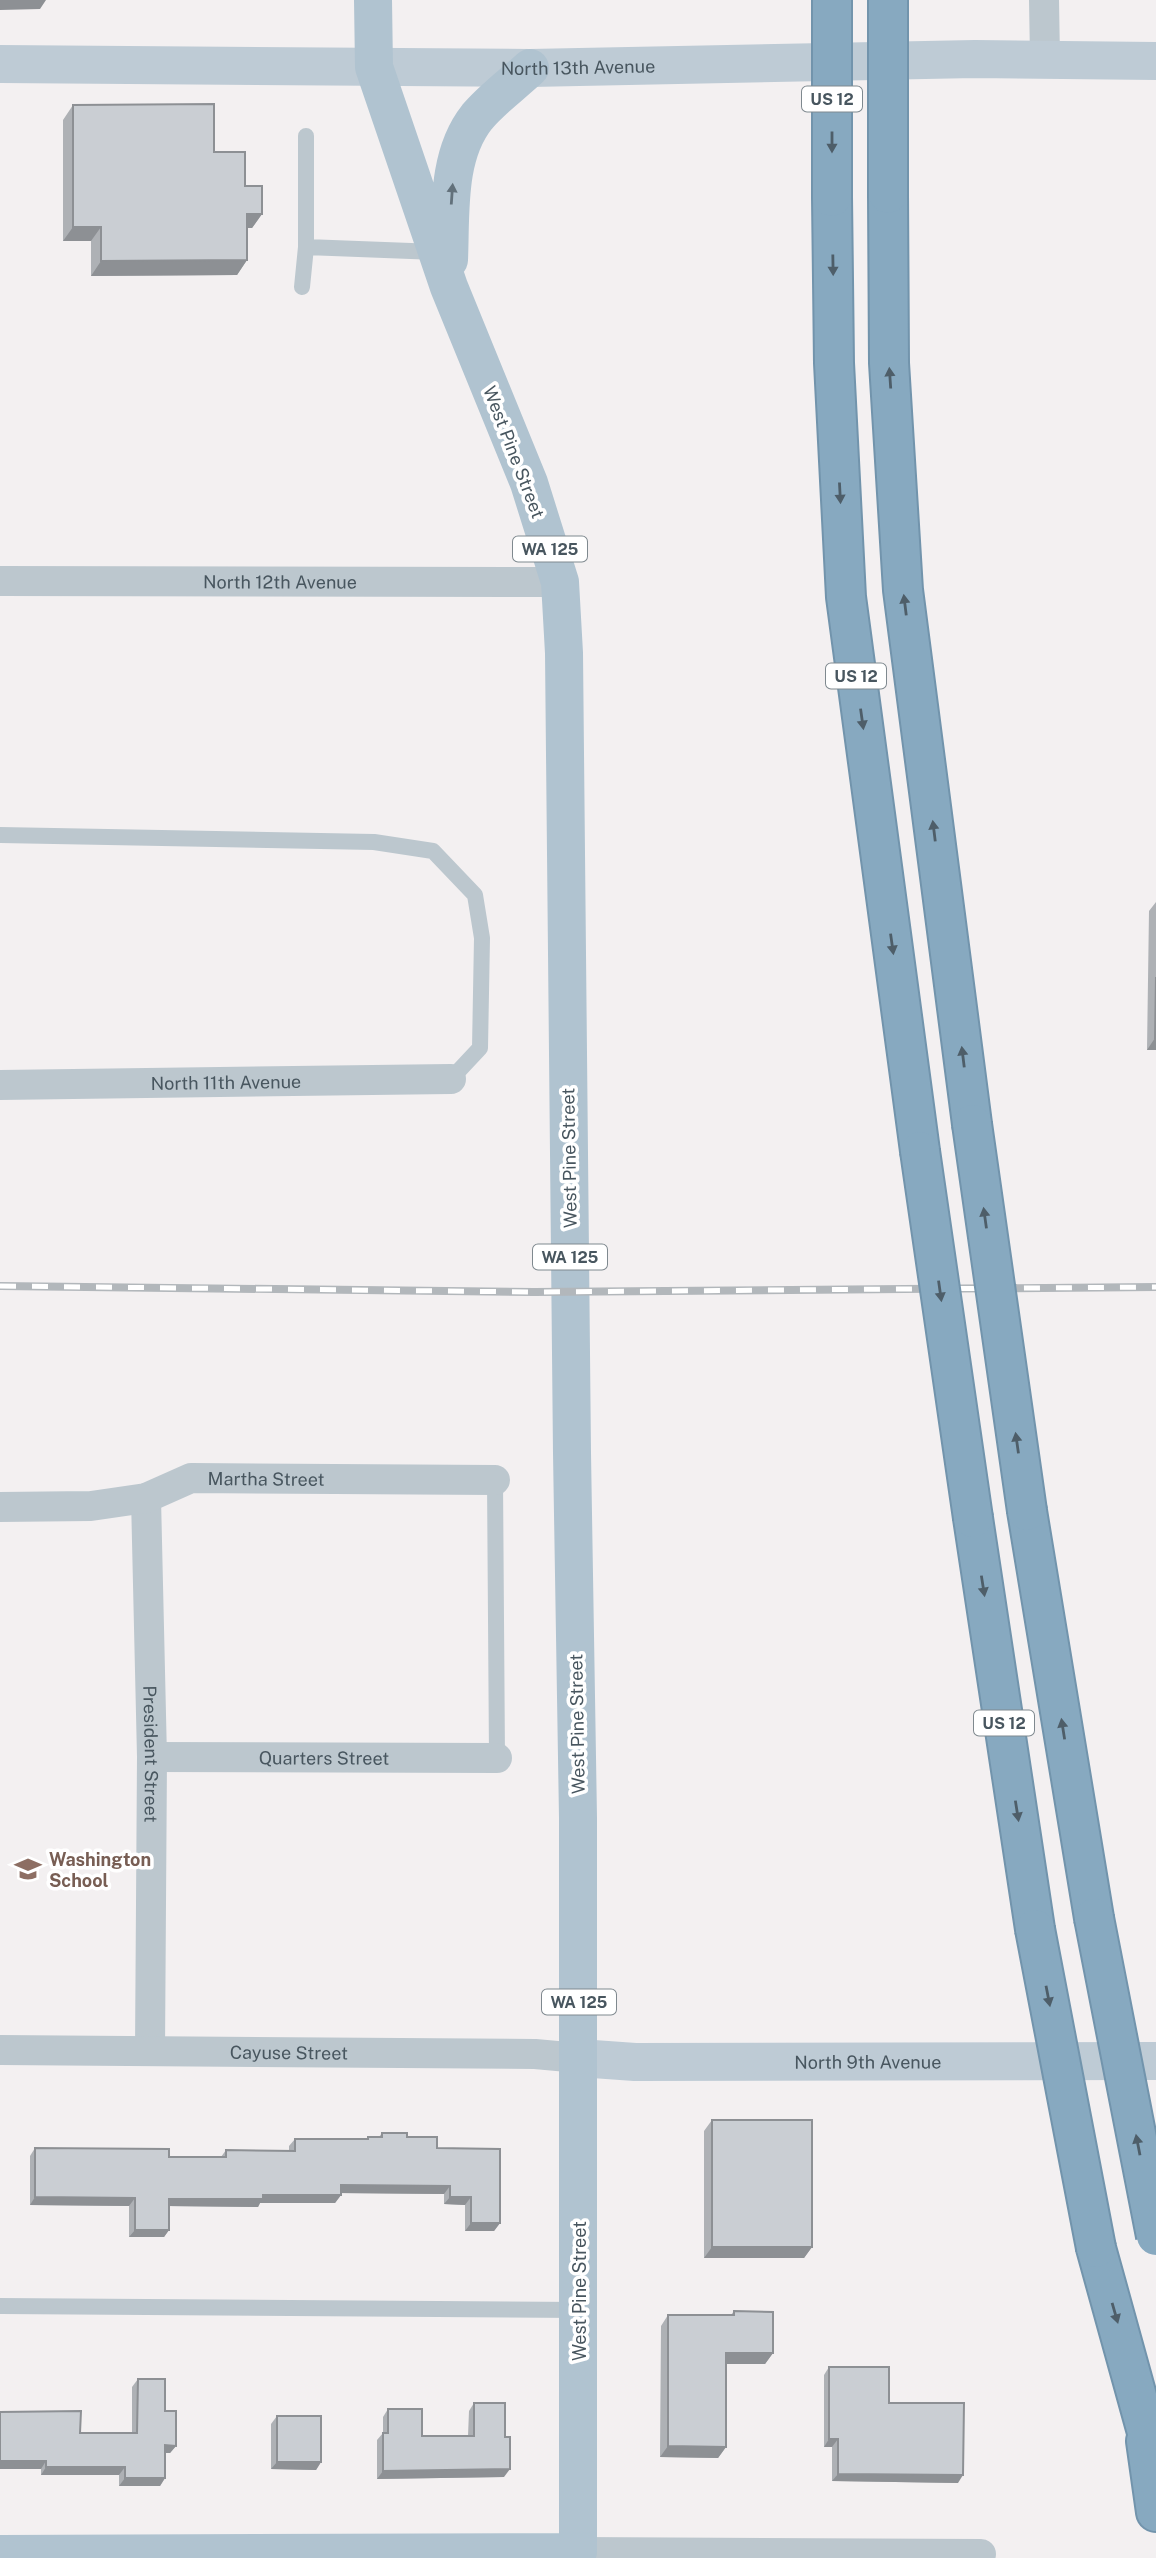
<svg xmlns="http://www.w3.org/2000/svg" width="1156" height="2558" font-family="'Public Sans',sans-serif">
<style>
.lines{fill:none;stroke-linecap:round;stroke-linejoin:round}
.highway-casing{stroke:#7294ac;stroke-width:42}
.lane{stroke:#bcc7ce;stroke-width:16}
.street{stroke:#bcc7ce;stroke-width:30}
.secondary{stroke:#becbd5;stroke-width:38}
.primary{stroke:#b0c3d0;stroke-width:38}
.highway{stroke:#87a9c0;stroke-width:38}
.rail-casing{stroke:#b2b7bb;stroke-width:8}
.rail{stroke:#fff;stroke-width:5;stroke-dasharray:16;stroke-linecap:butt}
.highway-bridge-casing{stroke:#7294ac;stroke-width:42;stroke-linecap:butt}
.highway-bridge{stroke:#87a9c0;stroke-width:38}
.wall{fill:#aeb1b5}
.shaded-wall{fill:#8d9094}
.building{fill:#caced3;stroke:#8d9094;stroke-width:2}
.oneway{fill:#4e5e69}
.oneway2{fill:#62717b}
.labels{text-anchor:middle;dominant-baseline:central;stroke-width:7;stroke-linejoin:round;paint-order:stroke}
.shield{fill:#fff;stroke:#7f898f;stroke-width:2}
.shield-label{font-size:16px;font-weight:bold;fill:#48565f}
.street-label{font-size:18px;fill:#48565f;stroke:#fff}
.education-label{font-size:18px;font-weight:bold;fill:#785e54;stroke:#fff;text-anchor:start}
</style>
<rect width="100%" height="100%" fill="#f3f0f1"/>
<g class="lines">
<g class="highway-casing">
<path id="highway" d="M 888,194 L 889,363 L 903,590 L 972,1124
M 832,197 L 834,363 L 846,597 L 920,1151
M 1027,1511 L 1094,1918
M 973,1518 L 1035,1929
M 1096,2248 L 1156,2465
M 1146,2441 L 1156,2512"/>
</g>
<path class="lane" d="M 306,136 L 306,247
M 302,287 L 306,247 L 437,252
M 0,835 L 374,842 L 433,851 L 475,895 L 482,938 L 480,1048 L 451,1079
M 495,1480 L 497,1758
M 0,2306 L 579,2310"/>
<g class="street">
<path d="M 1044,0 L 1045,58"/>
<path id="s1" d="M 0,581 L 560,582"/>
<path id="s2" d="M 0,1085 L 451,1079"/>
<path id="s3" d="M 146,1498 L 152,1757 L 150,2051"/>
<path id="s4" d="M 0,1507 L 91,1506 L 146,1498 L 191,1478 L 495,1480"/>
<path id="s5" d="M 152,1757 L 497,1758"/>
<path id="s6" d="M 0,2050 L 535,2054 L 579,2058"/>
<path d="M 578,2552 L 981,2554"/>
</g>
<g class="secondary">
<path id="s7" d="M 0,64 L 530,68 L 975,59 L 1156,61"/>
<path id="s8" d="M 579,2058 L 635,2062 L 1156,2061"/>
</g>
<path class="primary" d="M 449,260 C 451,213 446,156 477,117 C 492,99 513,84 530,68
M 0,2554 L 578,2552 L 578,1818 L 572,1453 L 564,653 L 560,582 L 529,483 L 449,287 L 374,67 L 373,0"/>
<use href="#highway" class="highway"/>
<g class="rail-casing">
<path id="rail" d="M 0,1286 L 534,1292 L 1156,1287"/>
</g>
<use href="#rail" class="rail"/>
<g class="highway-bridge-casing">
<path id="highway-bridge" d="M 832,0 L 832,197
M 888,0 L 888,194
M 972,1124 L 1027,1511
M 920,1151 L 973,1518
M 1094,1918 L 1156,2236
M 1035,1929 L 1096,2248"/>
</g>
<use href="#highway-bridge" class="highway-bridge"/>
</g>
<path class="wall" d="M 73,105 L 214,152 L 245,186 L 262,214 L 252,228 L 247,228 L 247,260 L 237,275 L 91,276 L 91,241 L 63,241 L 63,120 Z
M 1156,902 L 1156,1050 L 1147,1050 L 1149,911 Z
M 712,2120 L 812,2247 L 804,2258 L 704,2258 L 704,2131 Z
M 382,2133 L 407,2137 L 437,2148 L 500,2223 L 494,2231 L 465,2231 L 465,2205 L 444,2204 L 444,2194 L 341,2193 L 341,2195 L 335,2203 L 260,2203 L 258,2207 L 169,2206 L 169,2230 L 164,2237 L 129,2237 L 129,2206 L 30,2205 L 30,2156 L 35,2148 L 169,2157 L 221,2157 L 226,2150 L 289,2151 L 289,2146 L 295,2139 L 366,2139 L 368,2137 L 379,2137 Z
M 734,2311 L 773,2353 L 765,2364 L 726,2364 L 726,2447 L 718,2458 L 660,2457 L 661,2326 L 668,2315 L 731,2315 Z
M 829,2367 L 889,2403 L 958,2483 L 832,2481 L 832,2447 L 824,2447 L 824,2375 Z
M 138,2379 L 176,2446 L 170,2453 L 165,2453 L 165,2478 L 160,2486 L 119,2486 L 119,2475 L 41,2475 L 41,2469 L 0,2469 L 80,2433 L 132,2433 L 132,2387 Z
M 474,2403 L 504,2477 L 377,2479 L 377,2440 L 383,2433 L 383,2417 L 388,2409 L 422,2436 L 468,2436 L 469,2411 Z
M 277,2416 L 321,2462 L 316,2470 L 271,2469 L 271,2424 Z"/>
<path class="shaded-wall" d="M 0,0 L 46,0 L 40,9 L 0,10 Z
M 247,214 L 262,214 L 252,228 L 236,228 Z
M 73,227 L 101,227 L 91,241 L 63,241 Z
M 247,260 L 237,275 L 91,276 L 101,261 Z
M 1155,1038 L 1156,1038 L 1156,1050 L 1147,1050 Z
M 341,2185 L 450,2186 L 444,2194 L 335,2193 Z
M 263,2195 L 341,2195 L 335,2203 L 260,2203 L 258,2207 L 164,2206 L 169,2199 Z
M 35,2197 L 135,2198 L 129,2206 L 30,2205 Z
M 450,2197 L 471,2197 L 465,2205 L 444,2204 Z
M 471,2223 L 500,2223 L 494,2231 L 465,2231 Z
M 135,2230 L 169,2230 L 164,2237 L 129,2237 Z
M 712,2247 L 812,2247 L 804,2258 L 704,2258 Z
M 726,2353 L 773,2353 L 765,2364 L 719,2364 Z
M 829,2439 L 838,2439 L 832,2447 L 824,2447 Z
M 165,2445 L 176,2446 L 170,2453 L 160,2453 Z
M 668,2446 L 726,2447 L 718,2458 L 660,2457 Z
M 0,2461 L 46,2461 L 41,2469 L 0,2469 Z
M 277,2462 L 321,2462 L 316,2470 L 271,2469 Z
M 46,2467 L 125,2467 L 119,2475 L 41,2475 Z
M 510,2469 L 504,2477 L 377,2479 L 383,2471 Z
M 838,2474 L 963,2475 L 958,2483 L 832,2481 Z
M 125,2478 L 165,2478 L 160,2486 L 119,2486 Z"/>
<path class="building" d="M 214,104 L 214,152 L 245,152 L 245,186 L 262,186 L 262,214 L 247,214 L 247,260 L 101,261 L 101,227 L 73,227 L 73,105 Z
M 1156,977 L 1156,1038 L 1155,1038 Z
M 712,2120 L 812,2120 L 812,2247 L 712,2247 Z
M 382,2133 L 407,2133 L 407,2137 L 437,2137 L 437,2148 L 500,2149 L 500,2223 L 471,2223 L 471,2197 L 450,2197 L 450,2186 L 341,2185 L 341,2195 L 263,2195 L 263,2199 L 169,2199 L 169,2230 L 135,2230 L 135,2198 L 35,2197 L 35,2148 L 169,2149 L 169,2157 L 226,2157 L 226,2150 L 295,2151 L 295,2139 L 368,2139 L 368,2137 L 382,2137 Z
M 734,2311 L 773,2312 L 773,2353 L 726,2353 L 726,2447 L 668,2446 L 668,2315 L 734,2315 Z
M 829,2367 L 889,2367 L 889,2403 L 964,2403 L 963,2475 L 838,2474 L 838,2439 L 829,2439 Z
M 138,2379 L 165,2379 L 165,2411 L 176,2411 L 176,2446 L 165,2445 L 165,2478 L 125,2478 L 125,2467 L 46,2467 L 46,2461 L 0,2461 L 0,2412 L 81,2411 L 80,2433 L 137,2433 Z
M 474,2403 L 505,2403 L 505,2437 L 510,2437 L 510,2469 L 383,2471 L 383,2433 L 388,2433 L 388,2409 L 422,2409 L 422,2436 L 474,2436 Z
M 277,2416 L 321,2416 L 321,2462 L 277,2462 Z"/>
<defs><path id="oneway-solid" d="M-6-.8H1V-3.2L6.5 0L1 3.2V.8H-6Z" transform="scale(1.75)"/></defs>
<g class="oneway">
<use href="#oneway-solid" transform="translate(832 142) rotate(90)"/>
<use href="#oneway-solid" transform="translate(833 265) rotate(89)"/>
<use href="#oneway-solid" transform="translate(890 378) rotate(-94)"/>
<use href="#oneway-solid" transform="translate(840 493) rotate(87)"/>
<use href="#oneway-solid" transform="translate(905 605) rotate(-97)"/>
<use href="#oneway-solid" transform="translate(862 719) rotate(82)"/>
<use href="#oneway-solid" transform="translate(934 831) rotate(-97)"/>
<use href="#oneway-solid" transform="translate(892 944) rotate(82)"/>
<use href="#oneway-solid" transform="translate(963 1057) rotate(-97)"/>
<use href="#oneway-solid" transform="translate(985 1218) rotate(-98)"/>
<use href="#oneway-solid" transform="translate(940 1291) rotate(82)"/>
<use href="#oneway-solid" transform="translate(1017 1443) rotate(-98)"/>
<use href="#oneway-solid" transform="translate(983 1586) rotate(81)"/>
<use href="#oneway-solid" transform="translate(1063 1729) rotate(-99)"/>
<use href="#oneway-solid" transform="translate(1017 1811) rotate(81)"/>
<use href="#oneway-solid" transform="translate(1048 1996) rotate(79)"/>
<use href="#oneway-solid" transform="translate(1138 2145) rotate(-101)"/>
<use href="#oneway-solid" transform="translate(1115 2313) rotate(74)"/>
</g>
<use class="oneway2" href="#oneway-solid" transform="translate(452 194) rotate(-86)"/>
<defs>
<g id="school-bare" transform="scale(2.1)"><path d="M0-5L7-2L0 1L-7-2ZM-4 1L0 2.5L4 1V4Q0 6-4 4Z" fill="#8d6e63" stroke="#fff" stroke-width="2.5" paint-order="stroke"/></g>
</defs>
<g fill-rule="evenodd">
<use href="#school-bare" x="28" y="1869"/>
</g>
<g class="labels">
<g class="shield">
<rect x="802" y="86.5" width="60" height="25" rx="5"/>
<rect x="513" y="536.5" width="74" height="25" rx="5"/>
<rect x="826" y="663.5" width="60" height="25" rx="5"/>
<rect x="533" y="1244.5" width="74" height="25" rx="5"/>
<rect x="974" y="1710.5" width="60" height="25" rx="5"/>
<rect x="542" y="1989.5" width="74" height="25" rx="5"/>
</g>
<g class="shield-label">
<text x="832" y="99">US 12</text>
<text x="550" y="549">WA 125</text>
<text x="856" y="676">US 12</text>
<text x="570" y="1257">WA 125</text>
<text x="1004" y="1723">US 12</text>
<text x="579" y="2002">WA 125</text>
</g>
<g class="street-label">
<text stroke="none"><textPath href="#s7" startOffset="578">North 13th Avenue</textPath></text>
<text transform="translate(514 452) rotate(69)">West Pine Street</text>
<text stroke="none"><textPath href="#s1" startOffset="280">North 12th Avenue</textPath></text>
<text stroke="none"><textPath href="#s2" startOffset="226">North 11th Avenue</textPath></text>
<text transform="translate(569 1158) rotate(-91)">West Pine Street</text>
<text stroke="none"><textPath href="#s4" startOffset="271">Martha Street</textPath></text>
<text transform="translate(577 1724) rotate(-91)">West Pine Street</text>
<text stroke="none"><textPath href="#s3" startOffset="256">President Street</textPath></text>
<text stroke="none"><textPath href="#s5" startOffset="172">Quarters Street</textPath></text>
<text stroke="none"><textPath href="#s6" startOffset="289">Cayuse Street</textPath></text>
<text stroke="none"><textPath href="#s8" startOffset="289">North 9th Avenue</textPath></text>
<text transform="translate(579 2291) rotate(-90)">West Pine Street</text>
</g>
<g class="education-label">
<text x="49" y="1859">Washington<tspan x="49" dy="21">School</tspan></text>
</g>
</g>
</svg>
